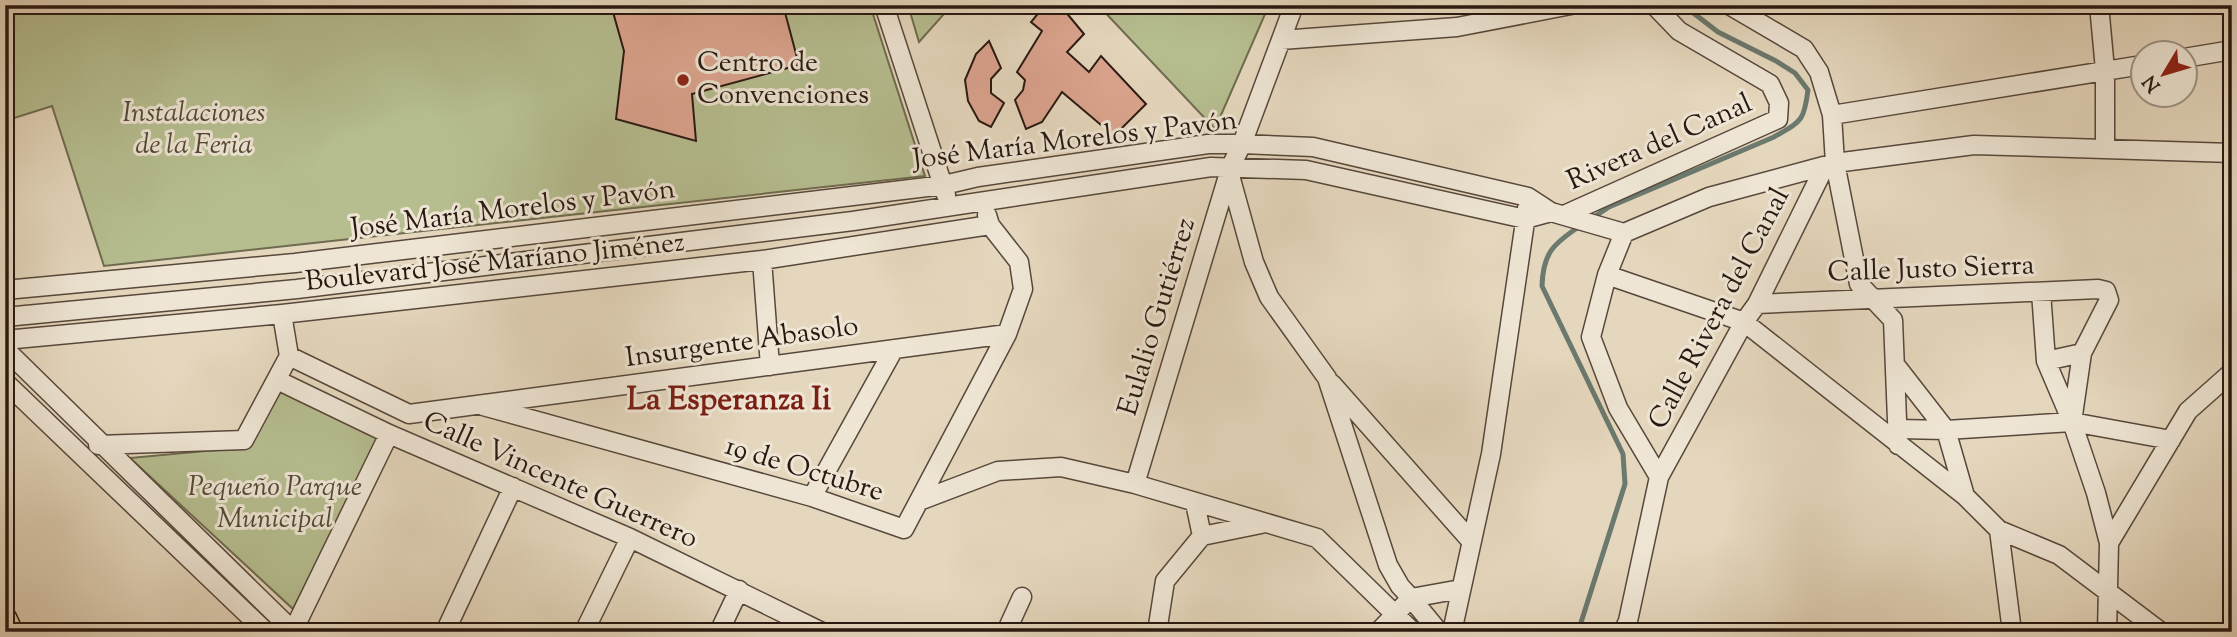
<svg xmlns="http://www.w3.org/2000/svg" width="2237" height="637" font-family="'Sorts Mill Goudy',serif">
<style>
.green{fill:#b6be90;stroke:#6f6b50;stroke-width:2}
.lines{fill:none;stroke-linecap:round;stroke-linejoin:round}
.stream{stroke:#6b796e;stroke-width:5}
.building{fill:#dca48f;stroke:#281811;stroke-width:2}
.minor-casing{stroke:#57483c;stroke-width:21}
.major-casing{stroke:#281811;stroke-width:26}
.minor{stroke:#eee5d4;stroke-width:18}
.major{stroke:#e5d7bd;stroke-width:23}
.poi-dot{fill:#8f2418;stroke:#eee5d4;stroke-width:2.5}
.labels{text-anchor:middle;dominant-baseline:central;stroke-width:6;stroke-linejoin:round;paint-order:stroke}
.poi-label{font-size:28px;fill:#281811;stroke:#eee5d4;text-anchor:start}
.park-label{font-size:28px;font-style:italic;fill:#534a37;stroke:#eee5d4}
.street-label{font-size:28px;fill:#281811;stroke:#eee5d4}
.quarter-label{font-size:32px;font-weight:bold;fill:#7a1f14;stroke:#eee5d4}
</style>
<rect width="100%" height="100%" fill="#e5d7bd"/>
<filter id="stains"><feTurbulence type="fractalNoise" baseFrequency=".00286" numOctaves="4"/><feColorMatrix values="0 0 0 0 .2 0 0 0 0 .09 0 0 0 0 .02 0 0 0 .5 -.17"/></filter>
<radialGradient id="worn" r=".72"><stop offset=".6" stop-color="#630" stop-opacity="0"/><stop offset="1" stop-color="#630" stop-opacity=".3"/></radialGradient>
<path class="green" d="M 5,5 L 870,5 L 925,176 L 104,266 L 52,106 L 5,121 Z
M 908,5 L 952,5 L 919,42 Z
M 1098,5 L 1269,5 L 1215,129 Z
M 282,389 L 380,438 L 293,609 L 130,458 L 248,447 Z"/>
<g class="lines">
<path class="stream" d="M 1591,219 L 1609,207 L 1774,137 C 1801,121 1804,122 1808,90 L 1795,73 L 1776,61 L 1718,32 L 1683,5
M 1578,632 L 1625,484 L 1623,454 L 1542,286 C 1543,253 1553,244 1580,226"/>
</g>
<path class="building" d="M 611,5 L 783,5 L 799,65 L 692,94 L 696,141 L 616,119 L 624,51 Z
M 1045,5 L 1060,5 L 1084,34 L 1067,52 L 1089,72 L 1101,56 L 1146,104 L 1114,136 L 1062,92 L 1042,122 L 1026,129 L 1015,100 L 1023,90 L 1025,80 L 1017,72 L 1042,31 L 1031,22 Z
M 989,41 L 1001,68 L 991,79 L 991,93 L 1004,103 L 991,127 L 979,121 L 968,101 L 965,80 L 976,54 Z"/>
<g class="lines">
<g class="minor-casing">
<path id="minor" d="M 884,5 L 946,195
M 1729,5 L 1804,49 L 1819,72 L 1832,115 L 1835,163 L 1859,284 L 1893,320 L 1898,445
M 2099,5 L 2105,70 L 2105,148
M 1281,40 L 1457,27 L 1571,5
M 2184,58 L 2232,50
M 1832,115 L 2142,65
M 1229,172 L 1254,262 L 1269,297 L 1327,378 L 1388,565 L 1400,586 L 1411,598 L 1461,589
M 1564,215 L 1778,119 L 1779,103 L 1770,84 L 1679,31 L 1654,5
M 1624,233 L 1607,275 L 1591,337 L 1618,408 L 1659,477
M 762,260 L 770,366
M 1607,275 L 1744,322 L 1965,496 L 1999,530 L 2059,555 L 2161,632
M 5,290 L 295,263 L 944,185 L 978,177 L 1208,144 L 1242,144 L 1313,147 L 1528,197 L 1551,212 L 1624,233 L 1709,197 L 1835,163 L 1974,145 L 2232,153
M 2041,292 L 2046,361 L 2072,422 L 2096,493 L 2109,543 L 2107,632
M 1757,304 L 2098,289 L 2106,291 L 2109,300 L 2082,353 L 2072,422
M 282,314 L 289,356
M 5,317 L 297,289 L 853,221 L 1211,167 L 1306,170 L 1525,219 L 1551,212
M 5,340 L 282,314 L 762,260 L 990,225
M 5,349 L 294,632
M 289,356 L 409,414 L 1007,334
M 2046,361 L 2082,353
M 1897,367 L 1946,430 L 1965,496
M 277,380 L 389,434 L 630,538 L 822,632
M 5,382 L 266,632
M 1332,384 L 1471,541
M 483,406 L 812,497 L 904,529 L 1007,334 L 1023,289 L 1019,262 L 990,225 L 987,215
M 1899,429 L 1946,430 L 2072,422 L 2171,440
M 98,445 L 244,440 L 289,356
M 1135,484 L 1231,166 L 1242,144 L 1294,5
M 812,497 L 894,349
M 919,501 L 998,471 L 1061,467 L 1135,484 L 1317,538 L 1413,632
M 1999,530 L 2012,632
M 1202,536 L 1261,524
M 2109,543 L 2188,411 L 2232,372
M 293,631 L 389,434
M 445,632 L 513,487
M 584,632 L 630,538
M 719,632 L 739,590
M 1006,632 L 1022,597
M 1157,632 L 1165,581 L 1202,536 L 1195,503
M 1378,632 L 1411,598 L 1439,632
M 1452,632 L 1491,454 L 1527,208
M 1623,632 L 1628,621 L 1659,477 L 1744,322 L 1757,304 L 1825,166"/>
</g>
<g class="major-casing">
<path id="major" d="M 5,619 L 11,632"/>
</g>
<use href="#minor" class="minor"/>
<use href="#major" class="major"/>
</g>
<circle class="poi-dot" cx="683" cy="80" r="7"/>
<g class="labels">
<g class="poi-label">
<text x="697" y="64">Centro de<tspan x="697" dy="32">Convenciones</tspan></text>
</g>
<g class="park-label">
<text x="194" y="114">Instalaciones<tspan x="194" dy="32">de la Feria</tspan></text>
<text x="275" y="488">Pequeño Parque<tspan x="275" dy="32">Municipal</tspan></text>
</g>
<g class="street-label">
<text transform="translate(1075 141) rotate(-7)">José María Morelos y Pavón</text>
<text transform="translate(1660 143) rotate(-24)">Rivera del Canal</text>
<text transform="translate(513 210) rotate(-7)">José María Morelos y Pavón</text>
<text transform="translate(495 263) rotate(-6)">Boulevard José Maríano Jiménez</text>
<text transform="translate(1931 270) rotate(-2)">Calle Justo Sierra</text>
<text transform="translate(1720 309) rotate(-62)">Calle Rivera del Canal</text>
<text transform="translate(1158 317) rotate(-73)">Eulalio Gutiérrez</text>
<text transform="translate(742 343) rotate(-8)">Insurgente Abasolo</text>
<text transform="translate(804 470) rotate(17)">19 de Octubre</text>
<text transform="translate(560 481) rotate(24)">Calle Vincente Guerrero</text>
</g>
<g class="quarter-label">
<text x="729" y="401">La Esperanza Ii</text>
</g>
</g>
<rect width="2237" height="637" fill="none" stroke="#e5d7bd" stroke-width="28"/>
<rect x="7" y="7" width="2223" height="623" fill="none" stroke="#281811" stroke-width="3.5"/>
<rect x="14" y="14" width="2209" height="609" fill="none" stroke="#281811" stroke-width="2"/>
<g transform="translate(2164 74) rotate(232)"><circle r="33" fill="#eee5d4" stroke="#9f9386" stroke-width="2"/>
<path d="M0-5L12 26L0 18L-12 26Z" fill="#8f2418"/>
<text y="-10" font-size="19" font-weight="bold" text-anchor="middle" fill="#281811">N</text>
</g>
<rect width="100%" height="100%" filter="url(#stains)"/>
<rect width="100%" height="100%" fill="url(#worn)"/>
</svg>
